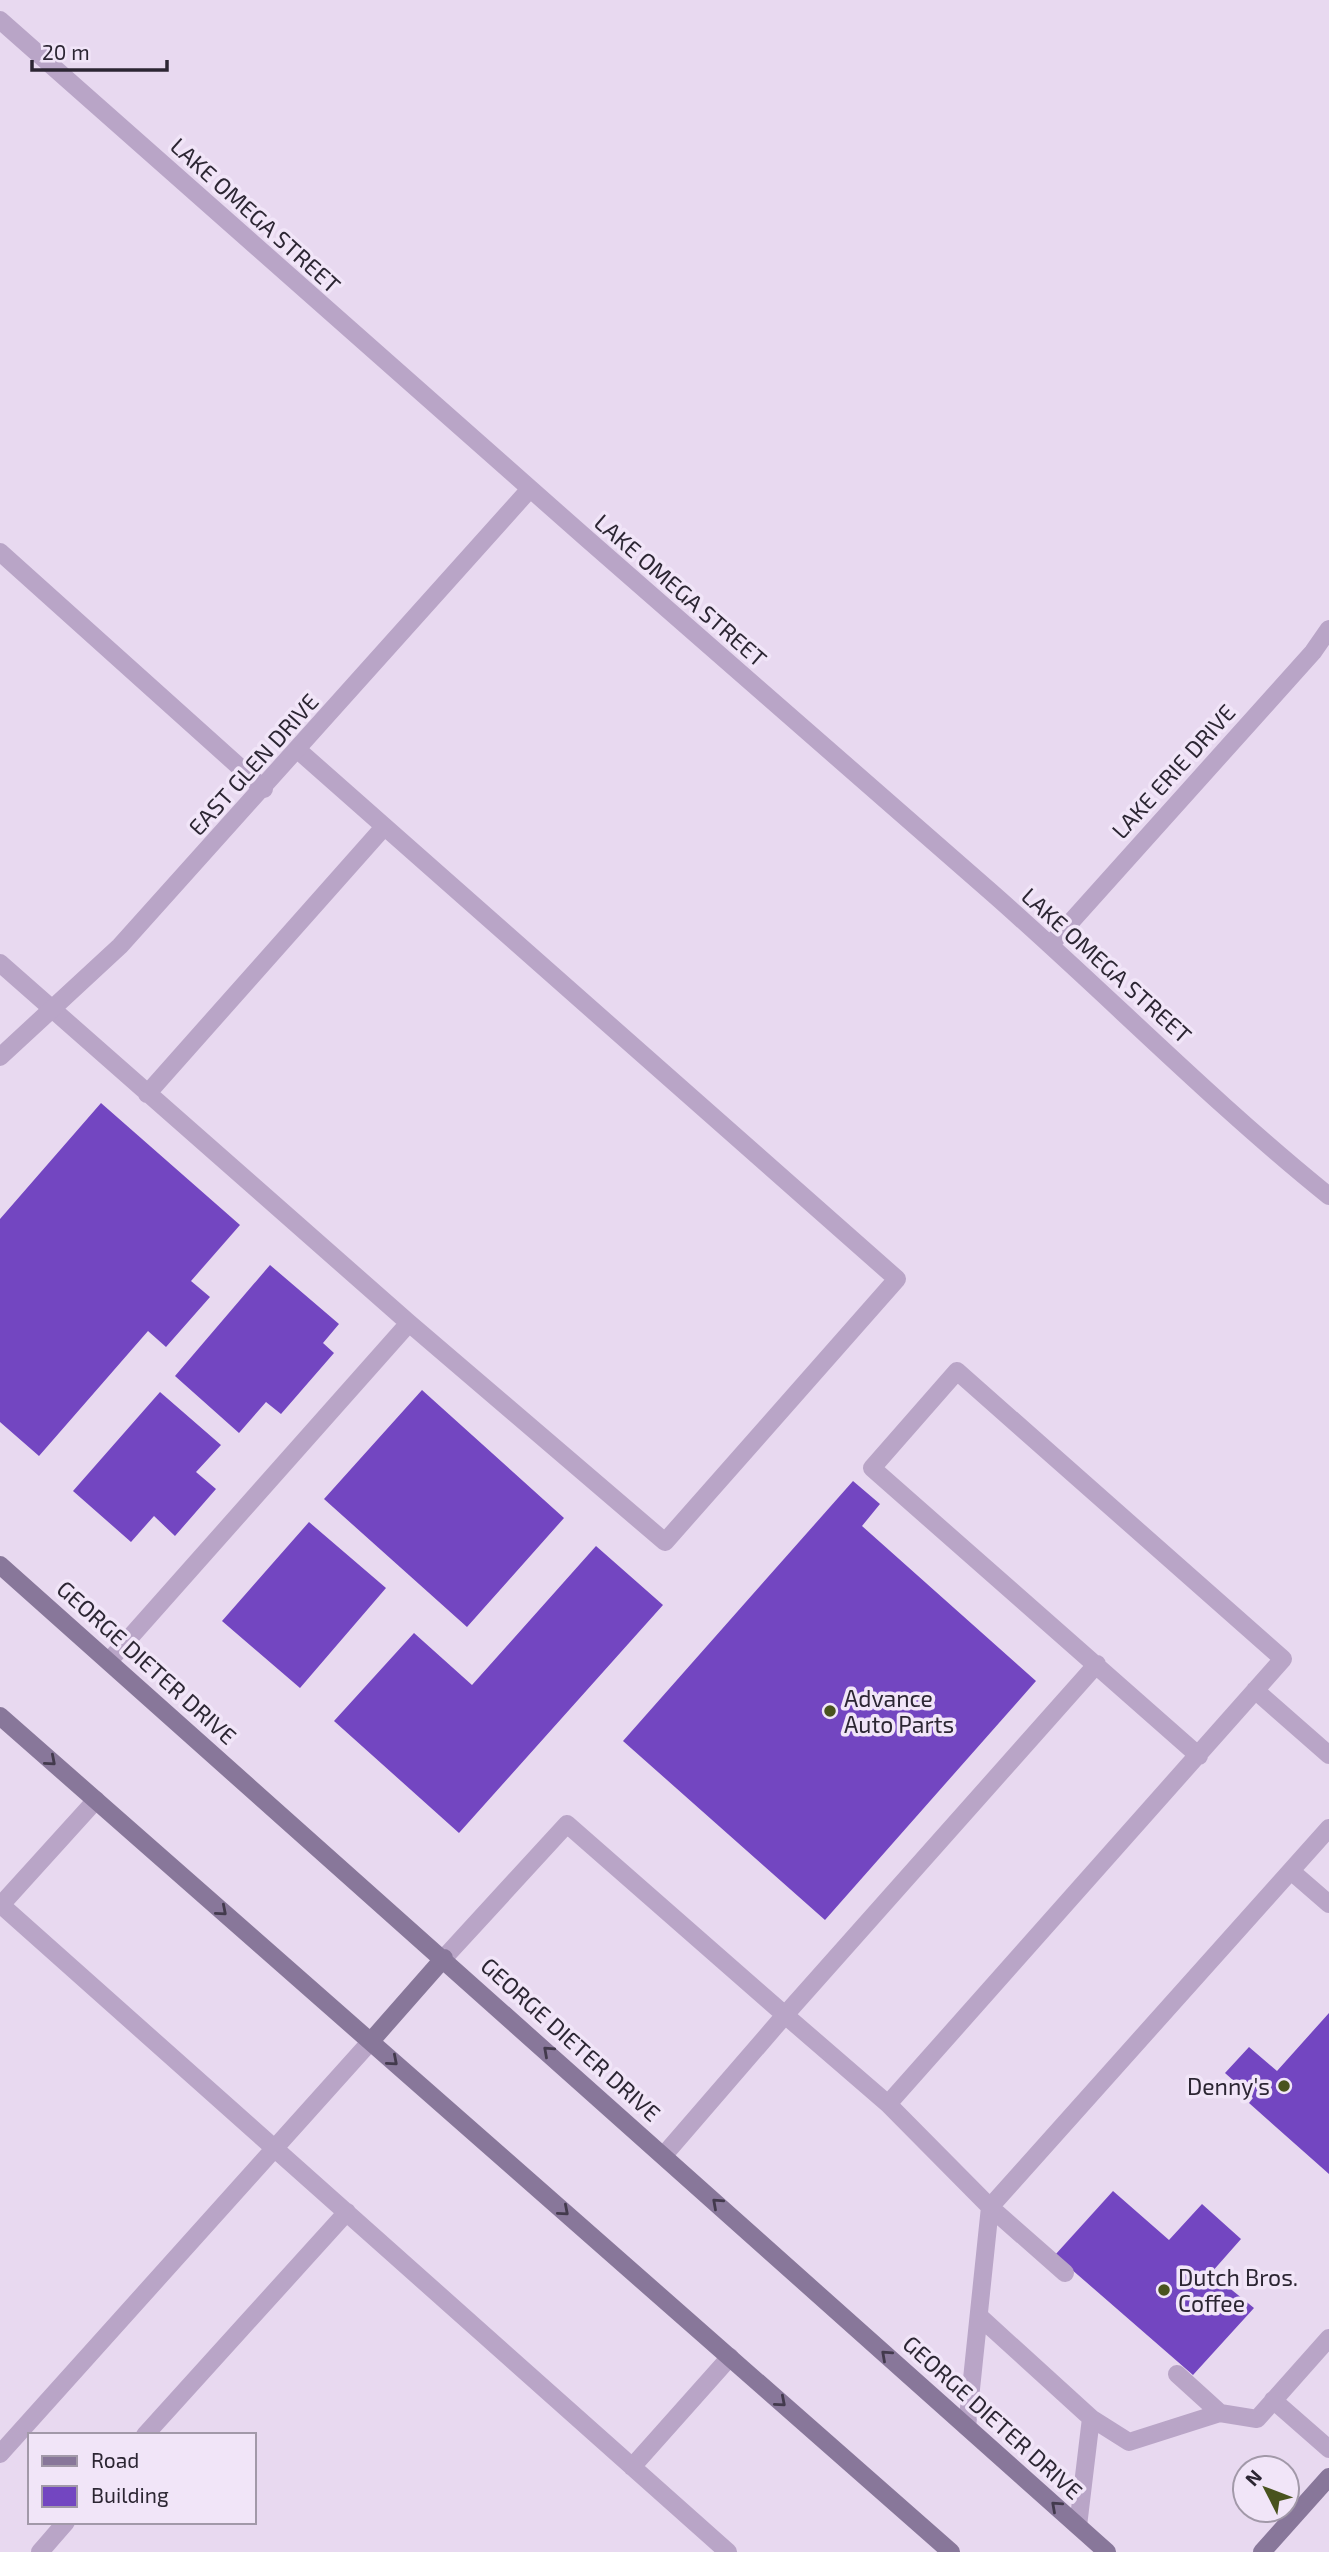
<svg xmlns="http://www.w3.org/2000/svg" width="1329" height="2552" font-family="'Exo 2',sans-serif">
<style>
.building{fill:#7346c1}
.lines{fill:none;stroke-linecap:round;stroke-linejoin:round}
.service{stroke:#b9a5c7;stroke-width:18}
.minor{stroke:#b9a5c7;stroke-width:18}
.secondary{stroke:#88779a;stroke-width:18}
.oneway{stroke:#433a4d}
.poi-dot{fill:#49531e;stroke:#f1e5f8;stroke-width:2.5}
.labels{text-anchor:middle;dominant-baseline:central;stroke-width:7;stroke-linejoin:round;paint-order:stroke}
.street-label{font-size:23px;fill:#2c2633;stroke:#f1e5f8}
.poi-label{font-size:23px;fill:#2c2633;stroke:#f1e5f8;text-anchor:start}
</style>
<rect width="100%" height="100%" fill="#e8d9f0"/>
<path class="building" d="M 101,1103 L 240,1225 L 191,1281 L 210,1297 L 166,1347 L 148,1331 L 39,1456 L 0,1422 L 0,1219 Z
M 270,1265 L 339,1324 L 323,1343 L 334,1353 L 281,1414 L 266,1402 L 239,1433 L 175,1376 Z
M 422,1390 L 564,1518 L 467,1627 L 324,1499 Z
M 160,1392 L 221,1445 L 196,1472 L 216,1489 L 175,1536 L 154,1516 L 131,1542 L 73,1491 Z
M 853,1481 L 880,1504 L 862,1526 L 1036,1681 L 825,1920 L 623,1741 Z
M 309,1522 L 386,1588 L 300,1688 L 222,1621 Z
M 596,1546 L 663,1605 L 459,1833 L 334,1721 L 414,1633 L 472,1685 Z
M 1329,2013 L 1329,2174 L 1249,2103 L 1253,2098 L 1225,2073 L 1249,2047 L 1277,2071 Z
M 1113,2191 L 1169,2240 L 1202,2204 L 1241,2239 L 1211,2273 L 1254,2308 L 1193,2375 L 1055,2255 Z"/>
<g class="lines">
<path class="service" d="M 0,552 L 264,789
M 0,963 L 409,1323 L 665,1542 L 897,1279 L 299,751
M 147,1094 L 384,827
M 109,1661 L 409,1323
M 1097,1664 L 785,2015 L 888,2104 L 1283,1659 L 957,1371 L 872,1468 L 1199,1756
M 1255,1690 L 1329,1755
M 1291,1871 L 1329,1904
M 0,1904 L 728,2552
M 0,1906 L 96,1800
M 444,1958 L 567,1824 L 785,2015 L 664,2155
M 888,2104 L 990,2207 L 1329,1828
M 990,2207 L 1065,2273
M 980,2317 L 1091,2418 L 1078,2526
M 1177,2374 L 1220,2413
M 1273,2400 L 1329,2449
M 1091,2418 L 1129,2442 L 1220,2413 L 1257,2419 L 1329,2338
M 967,2427 L 990,2207
M 145,2435 L 347,2212
M 0,2454 L 371,2041
M 632,2467 L 730,2357
M 40,2552 L 66,2522"/>
<path class="minor" d="M 0,20 C 329,313 659,603 991,892 C 1105,992 1211,1101 1329,1196
M 1051,944 L 1313,652 L 1329,629
M 0,1057 L 120,946 L 529,490"/>
<path class="secondary" d="M 0,1565 L 1107,2552
M 0,1716 L 951,2552
M 371,2041 L 444,1958
M 1262,2552 L 1329,2477"/>
</g>
<defs><path id="oneway-chevron" d="M-2-3.5L2.5 0L-2 3.5" fill="none" stroke-width="1.6" stroke-linecap="round" stroke-linejoin="round" transform="scale(1.75)"/></defs>
<g class="oneway">
<use href="#oneway-chevron" transform="translate(51 1761) rotate(41)"/>
<use href="#oneway-chevron" transform="translate(222 1911) rotate(41)"/>
<use href="#oneway-chevron" transform="translate(548 2051) rotate(-138)"/>
<use href="#oneway-chevron" transform="translate(393 2061) rotate(41)"/>
<use href="#oneway-chevron" transform="translate(717 2203) rotate(-138)"/>
<use href="#oneway-chevron" transform="translate(564 2211) rotate(41)"/>
<use href="#oneway-chevron" transform="translate(886 2355) rotate(-138)"/>
<use href="#oneway-chevron" transform="translate(781 2402) rotate(41)"/>
<use href="#oneway-chevron" transform="translate(1056 2506) rotate(-138)"/>
</g>
<g class="poi-dot">
<circle cx="830" cy="1711" r="7"/>
<circle cx="1284" cy="2086" r="7"/>
<circle cx="1164" cy="2290" r="7"/>
</g>
<g class="labels">
<g class="street-label">
<text transform="translate(256 215) rotate(42)">LAKE OMEGA STREET</text>
<text transform="translate(681 590) rotate(41)">LAKE OMEGA STREET</text>
<text transform="translate(253 764) rotate(-48)">EAST GLEN DRIVE</text>
<text transform="translate(1173 771) rotate(-48)">LAKE ERIE DRIVE</text>
<text transform="translate(1107 965) rotate(42)">LAKE OMEGA STREET</text>
<text transform="translate(147 1662) rotate(42)">GEORGE DIETER DRIVE</text>
<text transform="translate(571 2039) rotate(42)">GEORGE DIETER DRIVE</text>
<text transform="translate(993 2417) rotate(42)">GEORGE DIETER DRIVE</text>
</g>
<g class="poi-label">
<text x="844" y="1698">Advance<tspan x="844" dy="26">Auto Parts</tspan></text>
<text x="1270" y="2086" text-anchor="end">Denny's</text>
<text x="1178" y="2277">Dutch Bros.<tspan x="1178" dy="26">Coffee</tspan></text>
</g>
</g>
<rect x="28" y="2433" width="228" height="91" fill="#f1e5f8" stroke="#a299a9" stroke-width="2"/>
<rect x="42" y="2456" width="35" height="10" fill="#88779a" stroke="#a299a9" stroke-width="2"/>
<text x="91" y="2468" font-size="21" fill="#2c2633">Road</text>
<rect x="42" y="2486" width="35" height="21" fill="#7346c1" stroke="#a299a9" stroke-width="2"/>
<text x="91" y="2503" font-size="21" fill="#2c2633">Building</text>
<g transform="translate(1266 2489) rotate(312)"><circle r="33" fill="#f1e5f8" stroke="#a299a9" stroke-width="2"/>
<path d="M0-5L12 26L0 18L-12 26Z" fill="#49531e"/>
<text y="-10" font-size="19" font-weight="bold" text-anchor="middle" fill="#2c2633">N</text>
</g>
<path d="M32 60v10h135v-10" fill="none" stroke="#2c2633" stroke-width="3.5"/>
<text x="42" y="60" font-size="21" fill="#2c2633" stroke="#f1e5f8" stroke-width="5" paint-order="stroke">20 m</text>
</svg>
